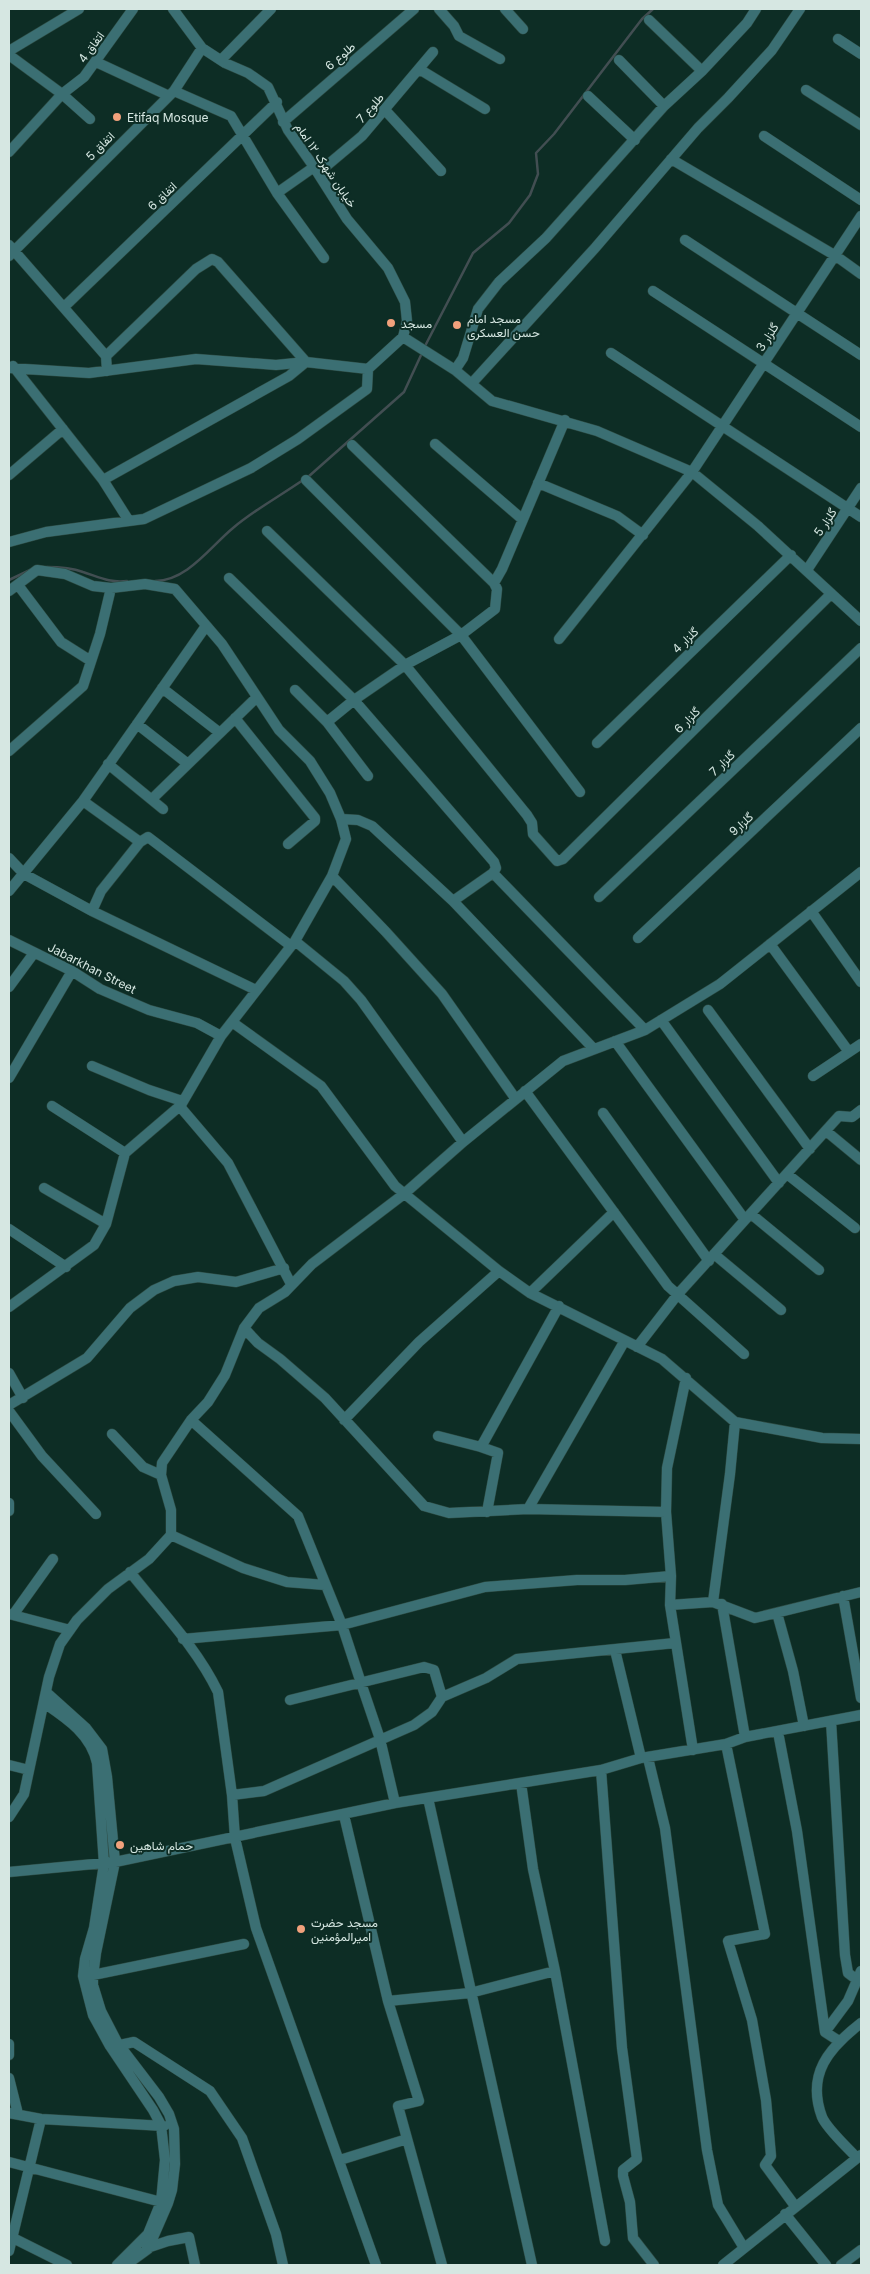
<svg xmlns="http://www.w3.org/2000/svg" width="870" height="2274" font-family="Inter,Vazirmatn,sans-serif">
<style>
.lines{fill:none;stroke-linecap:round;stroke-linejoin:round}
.stream{stroke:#424e52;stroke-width:2.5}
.street-casing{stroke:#2d4b43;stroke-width:11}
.street{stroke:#3b6f73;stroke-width:10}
.poi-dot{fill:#f1a17c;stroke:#0d2d25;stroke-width:2}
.labels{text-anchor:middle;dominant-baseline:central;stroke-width:4;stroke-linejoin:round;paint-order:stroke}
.street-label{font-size:12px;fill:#d6e7e2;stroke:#0d2d25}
.poi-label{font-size:12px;fill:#d6e7e2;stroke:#0d2d25;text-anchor:start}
</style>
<rect width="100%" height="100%" fill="#0d2d25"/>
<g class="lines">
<path class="stream" d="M 424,348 L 473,253 L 509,223 L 530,195 L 538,174 L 536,153 L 554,134 L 642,19 L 653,9
M 308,477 L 404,392 L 422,353
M 47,567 C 59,567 72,568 83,572 C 99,577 109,583 127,581
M 9,580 L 30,570
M 155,581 C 187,581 210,547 233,528 C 254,510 280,496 303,480"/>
<g class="street-casing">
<path id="street" d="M 173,9 L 202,48 L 225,63 L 248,73 L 268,87 L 288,130 L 314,167 L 347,219 L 388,268 L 405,302 L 407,321 L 403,337
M 439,9 L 454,26 L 459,36 L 500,59
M 505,9 L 523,29
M 649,20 L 702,71
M 838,39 L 861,54
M 9,51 L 79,9
M 9,55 L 62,94 L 90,119
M 221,60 L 271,9
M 619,60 L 664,106
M 96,62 L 167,95
M 419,69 L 485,109
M 806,90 L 861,125
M 174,91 L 231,116 L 277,193 L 324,258
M 588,96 L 635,140
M 385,110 L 441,171
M 283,122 L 414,9
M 764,136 L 861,200
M 9,152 L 62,94 L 84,77 L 133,9
M 671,159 L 836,256 L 861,274
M 318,173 L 362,136 L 433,52
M 277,193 L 314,167
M 685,240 L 861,355
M 9,245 L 106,356 L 107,371
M 9,256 L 174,91 L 202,48
M 653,291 L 861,427
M 64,307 L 277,102
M 403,337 L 455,370 L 492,401 L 597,431 L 692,472 L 758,526 L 861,621
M 611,353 L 861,517
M 13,366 L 103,480 L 129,521
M 9,368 L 89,373 L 196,359 L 276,365 L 306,362 L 368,369
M 455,370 L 463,358 L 478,309 L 499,282 L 546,238 L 664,106 L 702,71 L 747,23 L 756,9
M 472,383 L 595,248 L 698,128 L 728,98 L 772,50 L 800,9
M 435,444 L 522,519
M 352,445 L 494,583
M 9,475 L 63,429
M 103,480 L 289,376 L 306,362 L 218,262 L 212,259 L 196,269 L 106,356
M 306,480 L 461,635 L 580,792
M 538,483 L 617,516 L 643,535
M 267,531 L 405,665 L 527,815 L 532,823 L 533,834 L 557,861 L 563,859 L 831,594
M 9,542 L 46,532 L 144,519 L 251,468 L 298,439 L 367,389 L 368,369 L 403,337
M 807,570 L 861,488
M 229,578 L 354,700 L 494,862 L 496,868 L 493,873 L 453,901
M 18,585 L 61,642 L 91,661
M 9,591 L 37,570 L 65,574 L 93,586 L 111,588 L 145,584 L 175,589 L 222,644 L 279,730 L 310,761 L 330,793 L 341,819 L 346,839 L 332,876 L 295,941 L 221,1036 L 181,1105 L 182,1109 L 228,1163 L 291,1284
M 559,639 L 692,472 L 861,216
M 162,688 L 220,733
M 295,690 L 327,722 L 368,776
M 235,718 L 315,818 L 315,821 L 288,844
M 327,722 L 354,700 L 405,665 L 461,635 L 495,609 L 497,589 L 494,583 L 502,569 L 565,420
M 137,724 L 188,764
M 597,743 L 791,555
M 9,751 L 83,686 L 100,634 L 111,588
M 108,764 L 163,809
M 152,799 L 257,697
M 83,801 L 140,842
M 341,819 L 358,820 L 372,826 L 453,901 L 593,1048
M 9,858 L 24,874 L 92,911 L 256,990
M 493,873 L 645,1030
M 332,876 L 386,932 L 442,994 L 515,1098
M 9,891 L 83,801 L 206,626
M 599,897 L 861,648
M 92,911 L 101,891 L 140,842 L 148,837 L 291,946
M 811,911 L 861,982
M 638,938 L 861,728
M 9,940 L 72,971 L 100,989 L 149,1010 L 197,1023 L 221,1036
M 295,941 L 344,981 L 361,1000 L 463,1142
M 770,944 L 849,1052
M 9,987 L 34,953
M 708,1010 L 810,1149
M 661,1020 L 779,1183
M 232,1022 L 321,1086 L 395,1186 L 499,1271 L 530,1293 L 662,1359 L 735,1422 L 822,1438 L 861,1439
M 615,1041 L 745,1220
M 92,1066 L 149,1090 L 182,1101
M 813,1076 L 861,1044
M 9,1078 L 72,971
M 525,1091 L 668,1286 L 744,1354
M 52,1106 L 125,1153
M 603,1113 L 709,1261
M 826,1131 L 861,1160
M 787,1174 L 855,1228
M 44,1188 L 106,1224
M 751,1214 L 819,1270
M 9,1229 L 66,1267
M 714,1254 L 781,1310
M 530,1293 L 614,1212
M 9,1307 L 94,1245 L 106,1224 L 125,1153 L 181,1105
M 244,1328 L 258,1343 L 280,1359 L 325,1398 L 424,1506 L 449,1513 L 528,1509 L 666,1512
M 637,1347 L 678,1294 L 839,1116 L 852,1117 L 861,1110
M 9,1373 L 23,1398
M 686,1378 L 667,1468 L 666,1512 L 671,1576 L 670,1605 L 693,1750
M 9,1405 L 87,1358 L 130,1308 L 154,1290 L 174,1281 L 198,1277 L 236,1282 L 284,1268
M 9,1411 L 42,1456 L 96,1514
M 191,1420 L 298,1516 L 342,1625 L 361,1683 L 380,1739 L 395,1803
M 344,1420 L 419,1342 L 499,1271
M 112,1434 L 143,1467 L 161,1475
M 438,1436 L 481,1447 L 498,1453 L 487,1512
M 481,1447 L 559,1306
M 9,1503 L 9,1511
M 528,1509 L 624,1342
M 171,1535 L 243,1568 L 287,1582 L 325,1585
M 130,1572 C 160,1610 197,1648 218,1692 L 232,1795 L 235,1838 L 256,1928 L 376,2265
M 843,1596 L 861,1698
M 713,1602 L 730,1474 L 735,1422
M 722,1604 L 745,1737
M 670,1605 L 713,1602 L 755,1618 L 861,1592
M 777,1613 L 793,1671 L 804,1726
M 9,1614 L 70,1630
M 13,1615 L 53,1559
M 183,1639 L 342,1625 L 485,1587 L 577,1580 L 625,1580 L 671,1576
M 615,1650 L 641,1758
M 46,1692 L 86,1728 L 102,1749 L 107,1777 L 115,1862 L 96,1953 L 93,1976 L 93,1985 L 101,2011 L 117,2042 L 159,2097 L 169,2114 L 174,2129 L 175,2164 L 172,2190 L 168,2203 L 148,2249 L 126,2265
M 290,1700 L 424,1667 L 434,1670 L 442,1697
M 44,1703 C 66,1718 91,1734 97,1763 L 104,1864 L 94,1928 L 85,1959 L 83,1976 L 93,2015 L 110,2046 L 153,2110 L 161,2125 L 165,2160 L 161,2202 L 148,2234 L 117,2265
M 831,1721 L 845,1955 L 848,1973 L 856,1979
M 778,1732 L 797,1831 L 825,2032 L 839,2041
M 726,1744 L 765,1934 L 728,1941 L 752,2020 L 766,2100 L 771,2156 L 765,2165 L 795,2206
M 648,1758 L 665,1828 L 707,2150 L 718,2205 L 744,2248
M 9,1765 L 29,1770
M 601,1770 L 622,2048 L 637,2159 L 623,2170 L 623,2176 L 630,2202 L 633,2238 L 654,2265
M 521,1783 L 533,1869 L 555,1971 L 605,2241
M 232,1795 L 264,1791 L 414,1725 L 432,1712 L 442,1697 L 486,1678 L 517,1659 L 675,1643
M 428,1798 L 532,2265
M 344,1815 L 388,2001 L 419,2101 L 398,2106 L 442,2265
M 9,1817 L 24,1794 L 49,1677 L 60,1644 L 77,1620 L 108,1589 L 149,1559 L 171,1535 L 171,1510 L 161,1475 L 162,1463 L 191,1420 L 208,1402 L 225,1375 L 244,1328 L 259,1308 L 285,1292 L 312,1264 L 404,1194 L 463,1142 L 563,1061 L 645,1030 L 720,984 L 861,872
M 9,1872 L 115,1862 L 395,1803 L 601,1770 L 641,1758 L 726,1744 L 745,1737 L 861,1715
M 88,1976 L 244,1944
M 388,2001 L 470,1993 L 555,1971
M 825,2032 L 848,2001 L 861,1971
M 9,2044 L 9,2055
M 120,2045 L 134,2042 L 210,2091 L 242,2138 L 276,2234 L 283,2265
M 9,2078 L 18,2114
M 9,2113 L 41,2119 L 164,2126
M 857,2158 C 848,2148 827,2129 822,2117 C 806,2074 829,2048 861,2023
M 340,2160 L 407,2139
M 9,2162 L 165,2203
M 785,2214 L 826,2265
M 9,2236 L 67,2265
M 147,2248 L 168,2241 L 189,2237 L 195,2265
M 9,2251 L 41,2119
M 723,2265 L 861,2155
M 841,2265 L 861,2250"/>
</g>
<use href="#street" class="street"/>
</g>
<g class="poi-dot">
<circle cx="117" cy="117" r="5"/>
<circle cx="391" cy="323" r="5"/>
<circle cx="457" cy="325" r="5"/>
<circle cx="120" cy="1845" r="5"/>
<circle cx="301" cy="1929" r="5"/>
</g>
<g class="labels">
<g class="street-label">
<text transform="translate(91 47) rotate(-54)">اتفاق 4</text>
<text transform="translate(340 56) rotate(-41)">طلوع 6</text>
<text transform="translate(370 108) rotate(-49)">طلوع 7</text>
<text transform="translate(100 146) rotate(-45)">اتفاق 5</text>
<text transform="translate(326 165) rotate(56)">خیابان شهرک ۱۲ امام</text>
<text transform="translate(162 196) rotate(-44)">اتفاق 6</text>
<text transform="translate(767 337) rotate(-57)">گلزار 3</text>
<text transform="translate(825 522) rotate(-56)">گلزار 5</text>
<text transform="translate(685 640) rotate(-44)">گلزار 4</text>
<text transform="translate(687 720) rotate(-45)">گلزار 6</text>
<text transform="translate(722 763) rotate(-44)">گلزار 7</text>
<text transform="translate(741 824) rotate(-43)">گلزار9</text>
<text transform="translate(92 968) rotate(27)">Jabarkhan Street</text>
</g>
<g class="poi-label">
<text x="127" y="117">Etifaq Mosque</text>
<text x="467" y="318">مسجد امام<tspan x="467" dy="14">حسن العسکری</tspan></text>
<text x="401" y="323">مسجد</text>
<text x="130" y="1845">حمام شاهین</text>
<text x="311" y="1922">مسجد حضرت<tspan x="311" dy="14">امیرالمؤمنین</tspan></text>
</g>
</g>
<rect width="870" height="2274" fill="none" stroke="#d6e7e2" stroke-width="20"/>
</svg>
